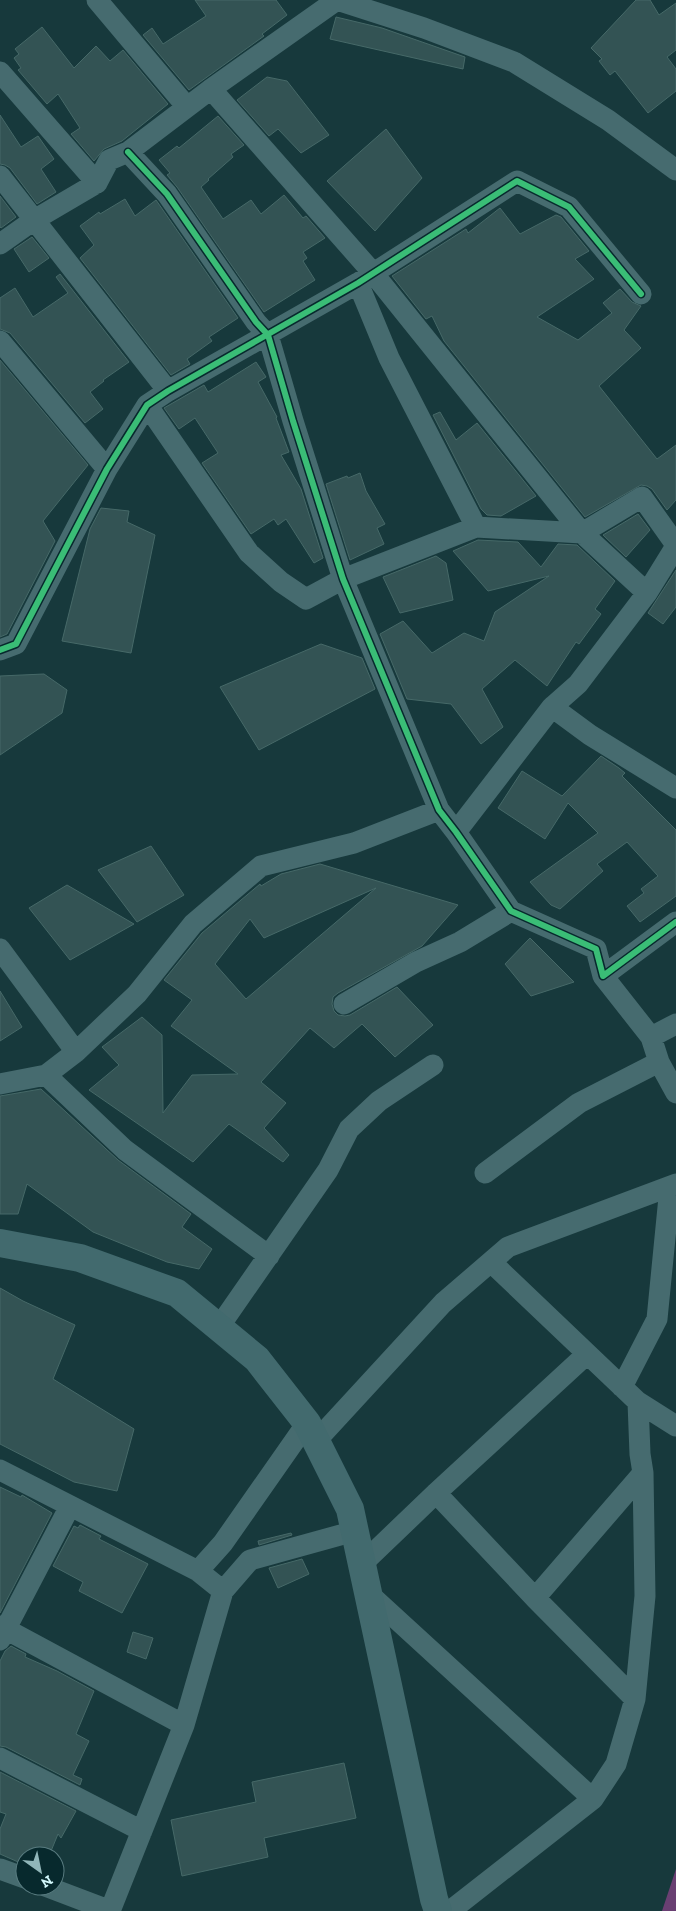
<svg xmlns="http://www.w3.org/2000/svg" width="676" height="1911" font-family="'Zilla Slab',serif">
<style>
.green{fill:#693f72}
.building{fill:#335354;stroke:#466968;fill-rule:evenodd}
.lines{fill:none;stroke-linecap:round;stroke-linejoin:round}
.minor{stroke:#466b6f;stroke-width:21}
.secondary{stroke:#426a6e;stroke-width:28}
.cycleway-casing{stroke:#07292d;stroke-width:9}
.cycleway{stroke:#3abd76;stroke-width:6}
</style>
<rect width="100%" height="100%" fill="#17393c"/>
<path class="green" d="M 676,1869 L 676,1911 L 662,1911 Z"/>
<path class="building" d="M 195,0 L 276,0 L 287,15 L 262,34 L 264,36 L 189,90 L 143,35 L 152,28 L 163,44 L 206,16 Z
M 636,0 L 650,0 L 659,15 L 676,3 L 676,50 L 667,57 L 676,69 L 676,91 L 648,113 L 615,71 L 610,75 L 599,61 L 602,59 L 591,48 Z
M 336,17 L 382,28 L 465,57 L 463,69 L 330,39 Z
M 42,27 L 74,68 L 96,46 L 110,61 L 123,50 L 168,104 L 122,141 L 104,149 L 94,161 L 71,134 L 80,128 L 58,94 L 47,104 L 18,70 L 21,68 L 14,58 L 19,54 L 15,49 Z
M 267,77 L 287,81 L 329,135 L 301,153 L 278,129 L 269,136 L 237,100 Z
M 0,115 L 21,147 L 38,136 L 54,159 L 41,169 L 56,192 L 37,204 L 10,168 L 5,165 L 0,164 Z
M 218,116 L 244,145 L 231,154 L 233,157 L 208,179 L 209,180 L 201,187 L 223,219 L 251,200 L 261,214 L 284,195 L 303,218 L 306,216 L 325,238 L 303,252 L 307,258 L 303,261 L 315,280 L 264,312 L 177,187 L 167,175 L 170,173 L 159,160 L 177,146 L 179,148 Z
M 386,129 L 422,178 L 375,231 L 327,181 Z
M 0,196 L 16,217 L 1,228 L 0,227 Z
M 125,199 L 135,216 L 156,200 L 238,318 L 209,337 L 212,341 L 187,359 L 190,364 L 171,375 L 80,258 L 94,245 L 80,226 L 99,212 L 100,214 Z
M 500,208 L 520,234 L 556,215 L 561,217 L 589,251 L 575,259 L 594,279 L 537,317 L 578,340 L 612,313 L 603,303 L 620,289 L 632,302 L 641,306 L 624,330 L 641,348 L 599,386 L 657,459 L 676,445 L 676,500 L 667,510 L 652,489 L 647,486 L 641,485 L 585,517 L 444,341 L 432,316 L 426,319 L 392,276 L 466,229 L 468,233 Z
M 32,237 L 49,258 L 29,272 L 14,249 Z
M 60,274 L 129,362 L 103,380 L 104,381 L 90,392 L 103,409 L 85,423 L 10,333 L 0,329 L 0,298 L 15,288 L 33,317 L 68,293 L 56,277 Z
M 0,360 L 88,465 L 43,521 L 55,541 L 7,634 L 0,637 Z
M 256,362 L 266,377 L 258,382 L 277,417 L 276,418 L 289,452 L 281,455 L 301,489 L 323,558 L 314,563 L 286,519 L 278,525 L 274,519 L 251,534 L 202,463 L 218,453 L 195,418 L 179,429 L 164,408 L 204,385 L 208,392 Z
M 440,412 L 456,440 L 477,423 L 536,496 L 501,516 L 487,515 L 481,509 L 433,415 Z
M 360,473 L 366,491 L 385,524 L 377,528 L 384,544 L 350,560 L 326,484 L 347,476 L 348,478 Z
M 101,508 L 129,511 L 127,522 L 155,535 L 131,653 L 62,641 L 90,529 Z
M 638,514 L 650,530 L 626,557 L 603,535 Z
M 478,540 L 518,542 L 541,567 L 558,544 L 577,545 L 615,581 L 595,609 L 601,614 L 579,644 L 576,642 L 547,686 L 515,660 L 482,689 L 503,727 L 481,744 L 451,704 L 407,699 L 380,634 L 403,621 L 432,653 L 464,633 L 484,641 L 495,612 L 549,576 L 488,591 L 453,551 Z
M 436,556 L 446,563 L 453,600 L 400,613 L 383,577 Z
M 676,570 L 676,607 L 663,624 L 648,613 Z
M 321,644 L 362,658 L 375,689 L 259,750 L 220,687 Z
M 44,674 L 67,690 L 62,713 L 0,755 L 0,676 Z
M 601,756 L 619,768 L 625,773 L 622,776 L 676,830 L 676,896 L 640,922 L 627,906 L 644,893 L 641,889 L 658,876 L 627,842 L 597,864 L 603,871 L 560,909 L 551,905 L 530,882 L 598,833 L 568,803 L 545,839 L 498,808 L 522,771 L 562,796 Z
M 151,846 L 184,895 L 137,922 L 98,870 Z
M 320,864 L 458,905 L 422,946 L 338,993 L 333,997 L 332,1004 L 334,1011 L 338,1015 L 345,1016 L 350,1015 L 397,987 L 433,1025 L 395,1057 L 362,1024 L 334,1048 L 310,1028 L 261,1082 L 286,1103 L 264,1128 L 289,1155 L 283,1162 L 229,1124 L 193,1162 L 89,1090 L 119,1065 L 102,1047 L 142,1017 L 162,1035 L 163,1113 L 192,1075 L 238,1074 L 171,1026 L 192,1000 L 164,980 L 202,933 L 260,884 L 261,886 L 281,874 ZM 376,888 L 246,999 L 215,964 L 250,919 L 264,938 Z
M 67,885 L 134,924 L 70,960 L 29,908 Z
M 530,938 L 574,982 L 531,996 L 505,964 Z
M 0,991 L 22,1027 L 0,1041 Z
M 41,1089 L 118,1160 L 191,1214 L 182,1227 L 212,1249 L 199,1269 L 167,1262 L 93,1232 L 27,1184 L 18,1214 L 0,1214 L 0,1096 Z
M 0,1288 L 23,1301 L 75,1325 L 53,1379 L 134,1429 L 117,1491 L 74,1482 L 0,1444 Z
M 0,1487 L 21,1497 L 22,1495 L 52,1513 L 0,1613 Z
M 80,1525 L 101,1536 L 99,1539 L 148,1564 L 122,1613 L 79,1591 L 83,1582 L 53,1566 L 74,1526 L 78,1528 Z
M 291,1533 L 292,1535 L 259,1545 L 258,1541 Z
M 302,1559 L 309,1574 L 278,1588 L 269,1568 Z
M 133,1632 L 153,1638 L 146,1659 L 127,1652 Z
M 11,1646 L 26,1654 L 25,1657 L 57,1671 L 94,1691 L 76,1734 L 89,1741 L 73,1775 L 82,1779 L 80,1785 L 6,1747 L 0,1746 L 0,1661 L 5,1651 Z
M 344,1763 L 356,1818 L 264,1838 L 268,1857 L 182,1876 L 171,1820 L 256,1802 L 252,1782 Z
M 0,1772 L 76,1811 L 61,1838 L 58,1834 L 49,1856 L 25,1856 L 25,1865 L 0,1854 L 0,1829 L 6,1814 L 0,1812 Z"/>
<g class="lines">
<path class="minor" d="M 97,0 L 187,107
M 0,72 L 97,183
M 211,89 L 373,273 L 582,533 L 647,593
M 128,152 L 167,194 L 256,322 L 268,335 L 293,421 L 343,579 L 439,810 L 456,832 L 511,911 L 596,949 L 603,976 L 676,922
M 0,176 L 168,391
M 0,244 L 34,220 L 97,183 L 109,160 L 128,152 L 211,89 L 337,0 L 424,28 L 514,62 L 608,120 L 676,170
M 358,283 L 389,358 L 476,527
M 0,341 L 107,469
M 147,405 L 249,553 L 281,582 L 306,599 L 343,579 L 476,527 L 582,533 L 642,497 L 676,545
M 0,650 L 16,644 L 107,469 L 147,405 L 168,391 L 358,283 L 517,181 L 569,207 L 641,294
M 552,707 L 590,735 L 676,788
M 456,832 L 552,707 L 578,684 L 647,593 L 676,546
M 0,949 L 76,1052
M 603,976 L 651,1037 L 659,1062 L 676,1093
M 344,1004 L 416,962 L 460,942 L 511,911
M 651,1037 L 676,1024
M 46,1075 L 125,1150 L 269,1256
M 0,1084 L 46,1075 L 76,1052 L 137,994 L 193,924 L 261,866 L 354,843 L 439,810
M 485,1173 L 579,1103 L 659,1062
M 491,1262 L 638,1402 L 676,1426
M 219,1327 L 328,1170 L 349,1129 L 379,1101 L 433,1065
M 622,1387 L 657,1319 L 670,1187
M 316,1441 L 443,1303 L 508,1247 L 676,1184
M 0,1470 L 198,1571 L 223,1591
M 436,1493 L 535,1598 L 635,1699
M 362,1564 L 436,1493 L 587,1354
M 198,1571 L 223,1543 L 307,1423
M 368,1593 L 593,1799
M 535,1598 L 643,1473
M 0,1626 L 184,1725
M 0,1640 L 70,1506
M 0,1758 L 142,1831
M 0,1869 L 25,1878
M 45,1886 L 111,1911
M 110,1911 L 184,1725 L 223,1591 L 250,1560 L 355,1531
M 450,1911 L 593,1799 L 616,1764 L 635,1699 L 645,1596 L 643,1473 L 640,1454 L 638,1402"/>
<path class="secondary" d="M 0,1243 L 80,1258 L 177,1293 L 257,1359 L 307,1423 L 350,1509 L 434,1899 L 438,1911"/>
<g class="cycleway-casing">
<path id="cycleway" d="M 128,152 L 167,194 L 256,322 L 268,335 L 293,421 L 343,579 L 439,810 L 456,832 L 511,911 L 596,949 L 603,976 L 676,922
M 0,650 L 16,644 L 107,469 L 147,405 L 168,391 L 358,283 L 517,181 L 569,207 L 641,294"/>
</g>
<use href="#cycleway" class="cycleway"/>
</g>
<g transform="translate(40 1871) rotate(147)"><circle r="24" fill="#07292d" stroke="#597c80"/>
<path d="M0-4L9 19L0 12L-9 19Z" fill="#91b6b9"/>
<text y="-8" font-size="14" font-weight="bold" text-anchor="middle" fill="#d3f9fd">N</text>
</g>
</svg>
